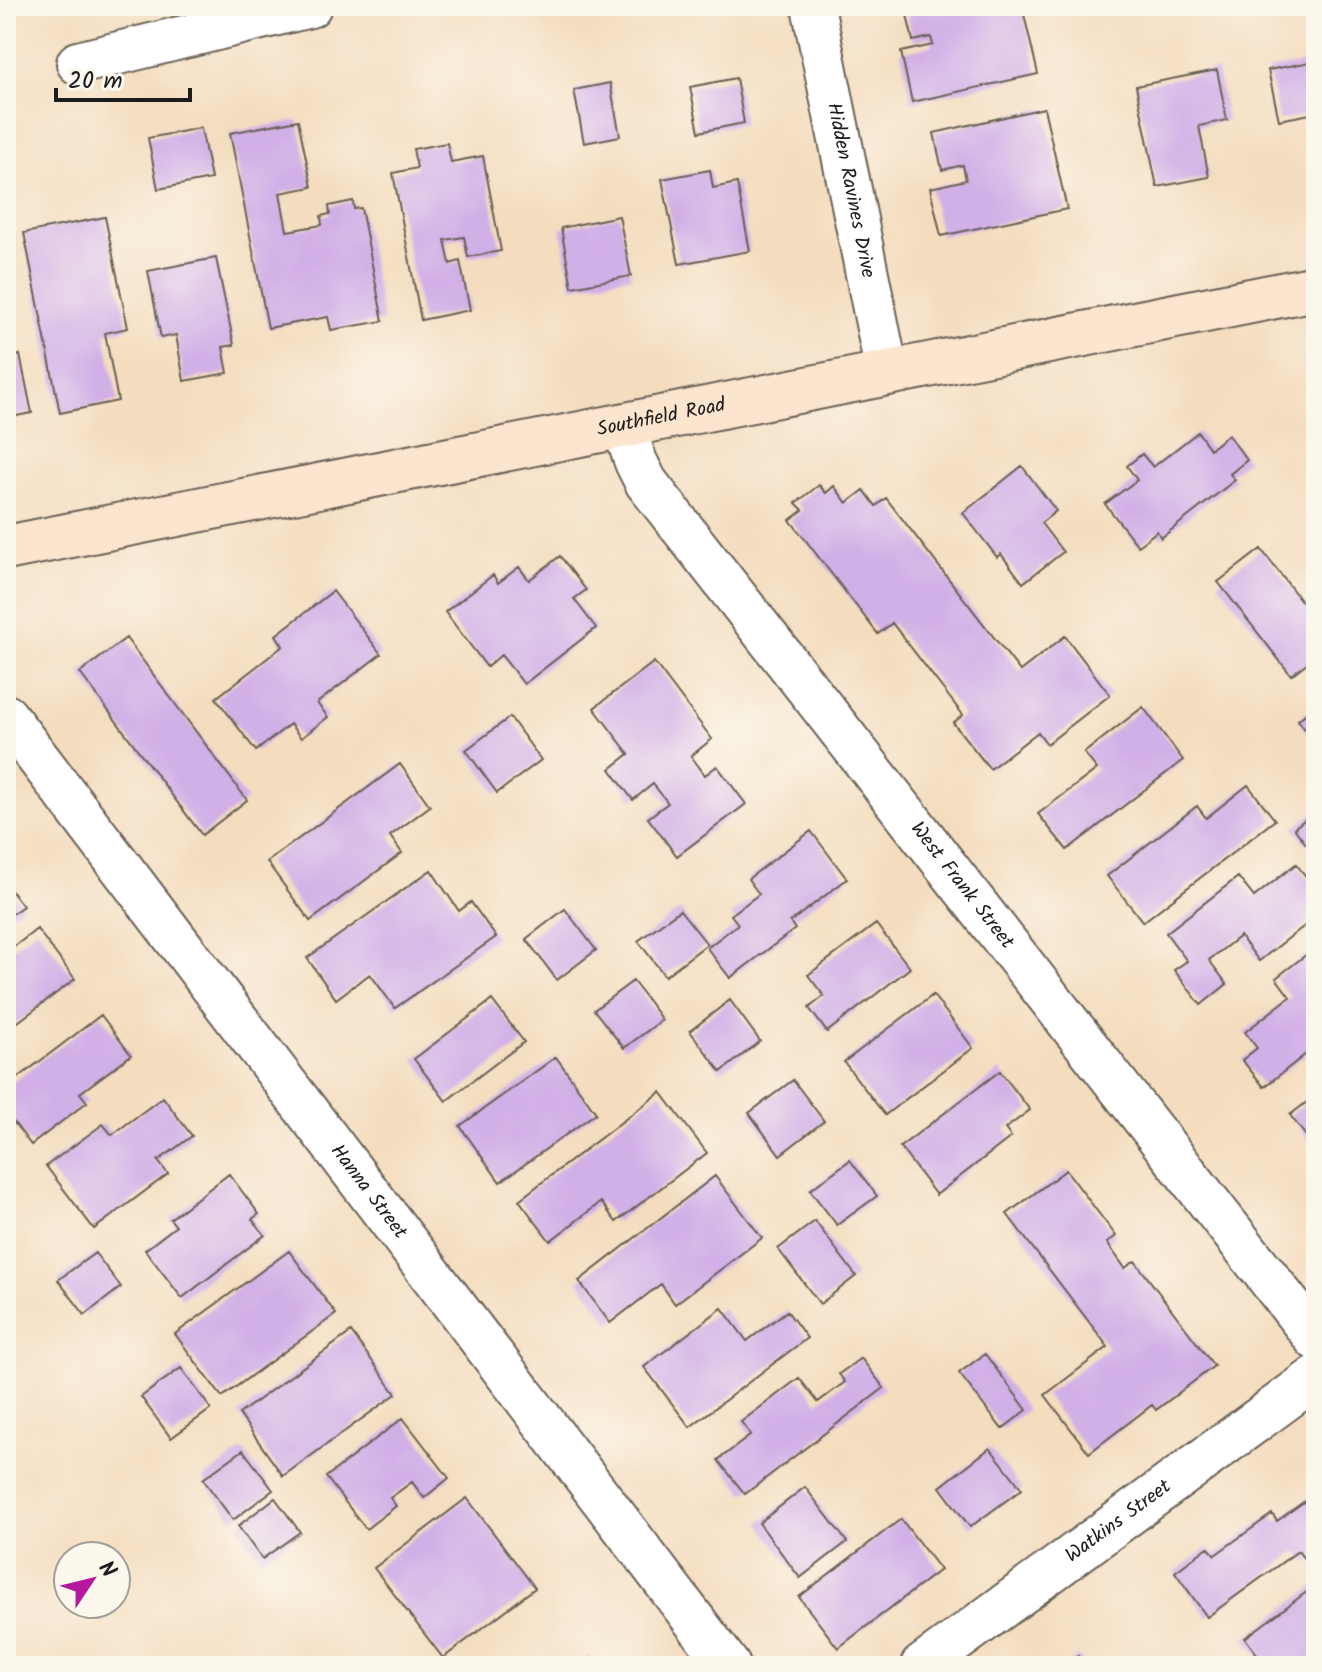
<svg xmlns="http://www.w3.org/2000/svg" width="1322" height="1672" font-family="Kalam,sans-serif">
<style>
.building{fill:#d1afe7}
.lines{fill:none;stroke-linecap:round;stroke-linejoin:round}
.street-casing{stroke:#686055;stroke-width:46}
.secondary-casing{stroke:#686055;stroke-width:48}
.street{stroke:#fff;stroke-width:42}
.secondary{stroke:#fbe5cf;stroke-width:44}
.labels{text-anchor:middle;dominant-baseline:central;stroke-width:8;stroke-linejoin:round;paint-order:stroke}
.street-label{font-size:20px;fill:#1c1c1c;stroke:#fbf7ec}
</style>
<rect width="100%" height="100%" fill="#fbf7ec"/>
<filter id="ink" filterUnits="userSpaceOnUse"><feTurbulence type="fractalNoise" baseFrequency=".0125" numOctaves="2"/><feDisplacementMap in="SourceGraphic" scale="16" xChannelSelector="R" yChannelSelector="G"/><feConvolveMatrix kernelMatrix="1 2 1 2 8 2 1 2 1" color-interpolation-filters="sRGB"/></filter>
<filter id="wash" filterUnits="userSpaceOnUse"><feTurbulence type="fractalNoise" baseFrequency=".006" numOctaves="4" result="noise"/><feDisplacementMap in="SourceGraphic" scale="32" xChannelSelector="R" yChannelSelector="G"/><feGaussianBlur stdDeviation="1.8" result="paint"/><feColorMatrix in="noise" values="0 0 0 0 0 0 0 0 0 0 0 0 0 0 0 0 0 1.4 0 .05"/><feComposite in="paint" operator="in"/></filter>
<g filter="url(#wash)">
<rect width="100%" height="100%" fill="#f4ddbf"/>
<g id="blocks">
<path class="building" d="M 905,6 L 1022,6 L 1038,74 L 912,102 L 901,52 L 933,45 L 931,37 L 913,41 Z
M 1316,61 L 1316,113 L 1279,120 L 1268,70 Z
M 1217,70 L 1227,120 L 1199,126 L 1209,177 L 1157,187 L 1136,86 Z
M 736,78 L 744,123 L 699,132 L 690,87 Z
M 610,83 L 620,136 L 584,143 L 574,90 Z
M 1044,108 L 1067,209 L 941,236 L 930,188 L 966,180 L 963,165 L 942,170 L 934,133 Z
M 298,120 L 312,187 L 280,193 L 287,231 L 322,225 L 321,216 L 330,214 L 329,206 L 353,201 L 354,209 L 361,208 L 383,321 L 331,330 L 328,317 L 268,328 L 230,133 Z
M 201,128 L 211,179 L 158,189 L 148,138 Z
M 447,143 L 451,162 L 483,156 L 501,251 L 468,257 L 464,237 L 445,240 L 450,264 L 460,261 L 470,310 L 421,320 L 393,173 L 417,168 L 413,149 Z
M 710,170 L 713,188 L 737,183 L 750,251 L 679,264 L 662,179 Z
M 6,208 L 7,208 L 13,237 L 6,239 Z
M 619,216 L 631,276 L 572,287 L 561,228 Z
M 105,217 L 128,328 L 105,333 L 118,401 L 60,413 L 24,233 Z
M 216,258 L 234,345 L 223,347 L 228,373 L 184,381 L 176,335 L 161,338 L 148,271 Z
M 6,345 L 10,357 L 20,355 L 32,413 L 6,418 Z
M 1198,432 L 1210,449 L 1228,435 L 1247,460 L 1230,474 L 1235,480 L 1161,538 L 1157,531 L 1138,546 L 1105,504 L 1137,480 L 1127,466 L 1142,454 L 1153,467 Z
M 1022,466 L 1056,511 L 1041,523 L 1063,552 L 1023,583 L 1001,554 L 997,557 L 963,513 Z
M 819,485 L 826,493 L 834,486 L 847,503 L 864,490 L 876,506 L 886,498 L 1020,671 L 1065,636 L 1110,695 L 1047,744 L 1038,732 L 990,769 L 953,723 L 963,715 L 892,623 L 878,634 L 790,520 L 803,510 L 796,503 Z
M 1261,549 L 1316,620 L 1316,656 L 1291,675 L 1218,582 Z
M 560,556 L 586,590 L 574,599 L 596,628 L 524,684 L 501,655 L 487,667 L 445,612 L 493,575 L 498,583 L 519,567 L 529,580 Z
M 333,591 L 381,654 L 317,703 L 328,717 L 301,738 L 290,724 L 256,751 L 216,698 L 283,646 L 276,635 Z
M 126,638 L 247,800 L 202,835 L 80,673 Z
M 654,662 L 712,739 L 691,756 L 705,775 L 717,766 L 746,804 L 677,856 L 648,818 L 668,803 L 653,784 L 633,800 L 610,769 L 629,754 L 594,708 Z
M 1316,705 L 1316,744 L 1298,720 Z
M 1143,707 L 1183,760 L 1067,850 L 1038,814 L 1097,769 L 1084,753 Z
M 510,717 L 541,760 L 497,793 L 466,750 Z
M 400,764 L 430,806 L 390,836 L 402,853 L 310,921 L 267,862 Z
M 1248,785 L 1275,820 L 1143,922 L 1107,876 L 1197,806 L 1206,818 Z
M 1316,811 L 1316,837 L 1306,844 L 1294,828 Z
M 811,831 L 847,879 L 790,922 L 795,929 L 730,978 L 707,948 L 738,924 L 731,915 L 759,894 L 748,879 Z
M 1296,864 L 1316,889 L 1316,917 L 1259,961 L 1240,936 L 1209,960 L 1227,984 L 1201,1005 L 1174,970 L 1187,961 L 1166,933 L 1238,877 L 1254,897 Z
M 431,870 L 459,911 L 471,902 L 496,937 L 395,1008 L 370,974 L 336,999 L 307,958 Z
M 6,884 L 23,906 L 6,918 Z
M 565,909 L 596,950 L 557,980 L 526,939 Z
M 680,910 L 707,944 L 665,976 L 638,941 Z
M 876,924 L 910,968 L 827,1032 L 809,1008 L 824,996 L 808,975 Z
M 37,929 L 75,979 L 6,1031 L 6,953 Z
M 1316,947 L 1316,1046 L 1264,1087 L 1242,1060 L 1257,1048 L 1245,1032 L 1290,997 L 1276,978 Z
M 633,981 L 662,1020 L 624,1048 L 594,1010 Z
M 933,995 L 973,1048 L 885,1115 L 844,1062 Z
M 492,1000 L 524,1042 L 446,1101 L 414,1059 Z
M 730,1000 L 760,1041 L 721,1072 L 690,1031 Z
M 101,1015 L 131,1055 L 80,1093 L 87,1102 L 31,1145 L 6,1112 L 6,1087 Z
M 556,1057 L 596,1113 L 500,1182 L 460,1126 Z
M 1000,1071 L 1030,1110 L 1005,1129 L 1011,1137 L 936,1195 L 900,1147 Z
M 793,1080 L 824,1121 L 780,1155 L 749,1113 Z
M 661,1092 L 707,1153 L 616,1222 L 601,1202 L 550,1241 L 519,1200 Z
M 1316,1095 L 1316,1149 L 1290,1115 Z
M 163,1097 L 192,1136 L 158,1161 L 168,1174 L 94,1229 L 46,1166 L 103,1124 L 112,1135 Z
M 850,1160 L 877,1196 L 837,1225 L 810,1190 Z
M 1066,1170 L 1116,1236 L 1107,1243 L 1125,1268 L 1135,1261 L 1214,1366 L 1156,1410 L 1152,1405 L 1089,1453 L 1045,1395 L 1108,1347 L 1007,1214 Z
M 229,1174 L 259,1214 L 252,1219 L 265,1235 L 182,1298 L 145,1250 L 176,1226 L 170,1219 Z
M 715,1176 L 762,1238 L 675,1304 L 661,1284 L 610,1323 L 579,1281 Z
M 815,1221 L 856,1276 L 820,1304 L 778,1249 Z
M 289,1251 L 336,1314 L 222,1397 L 175,1334 Z
M 95,1253 L 121,1287 L 85,1315 L 58,1280 Z
M 722,1308 L 747,1341 L 787,1311 L 807,1338 L 690,1427 L 644,1367 Z
M 351,1332 L 396,1394 L 283,1476 L 239,1414 Z
M 985,1354 L 1027,1410 L 1002,1429 L 959,1373 Z
M 861,1358 L 884,1388 L 745,1494 L 718,1460 L 751,1435 L 741,1422 L 799,1378 L 818,1402 L 845,1382 L 839,1374 Z
M 181,1368 L 211,1409 L 171,1438 L 141,1397 Z
M 403,1418 L 449,1478 L 424,1498 L 412,1482 L 390,1498 L 396,1506 L 366,1529 L 326,1477 Z
M 990,1448 L 1022,1489 L 970,1527 L 940,1487 Z
M 243,1450 L 273,1490 L 233,1520 L 203,1479 Z
M 805,1487 L 847,1542 L 800,1578 L 759,1523 Z
M 1316,1493 L 1316,1556 L 1307,1563 L 1298,1551 L 1207,1617 L 1175,1572 L 1208,1547 L 1215,1555 L 1272,1514 L 1277,1521 Z
M 275,1498 L 300,1532 L 262,1559 L 238,1526 Z
M 467,1498 L 535,1588 L 443,1658 L 374,1568 Z
M 901,1519 L 940,1570 L 838,1648 L 799,1597 Z
M 1316,1585 L 1316,1666 L 1266,1666 L 1245,1638 Z
M 1078,1656 L 1086,1666 L 1065,1666 Z
M 592,1658 L 598,1666 L 582,1666 Z"/>
</g>
</g>
<g filter="url(#ink)">
<use href="#blocks" fill-opacity="0" stroke="#686055" stroke-width="2"/>
<g class="lines">
<g class="street-casing">
<g id="street">
<path id="s1" d="M 813,6 L 887,373"/>
<path d="M 78,63 L 310,6"/>
<path id="s2" d="M 623,425 L 636,462 L 646,482 L 1316,1339"/>
<path id="s3" d="M 6,716 L 729,1666"/>
<path id="s4" d="M 922,1666 L 1316,1377"/>
</g>
</g>
<g class="secondary-casing">
<g id="secondary">
<path id="s5" d="M 6,548 L 1316,288"/>
</g>
</g>
<use href="#street" class="street"/>
<use href="#secondary" class="secondary"/>
</g>
</g>
<g class="labels">
<g class="street-label">
<text stroke="none"><textPath href="#s1" startOffset="188">Hidden Ravines Drive</textPath></text>
<text stroke="none"><textPath href="#s5" startOffset="668">Southfield Road</textPath></text>
<text stroke="none"><textPath href="#s2" startOffset="574">West Frank Street</textPath></text>
<text stroke="none"><textPath href="#s3" startOffset="598">Hanna Street</textPath></text>
<text stroke="none"><textPath href="#s4" startOffset="244">Watkins Street</textPath></text>
</g>
</g>
<rect width="1322" height="1672" fill="none" stroke="#fbf7ec" stroke-width="32"/>
<g transform="translate(92 1580) rotate(55)"><circle r="38" fill="#fbf7ec" stroke="#a29f99" stroke-width="2"/>
<path d="M0-6L14 30L0 20L-14 30Z" fill="#b5179e"/>
<text y="-12" font-size="22" font-weight="bold" text-anchor="middle" fill="#1c1c1c">N</text>
</g>
<path d="M56 88v12h134v-12" fill="none" stroke="#1c1c1c" stroke-width="4"/>
<text x="68" y="88" font-size="24" fill="#1c1c1c" stroke="#fbf7ec" stroke-width="6" paint-order="stroke">20 m</text>
</svg>
